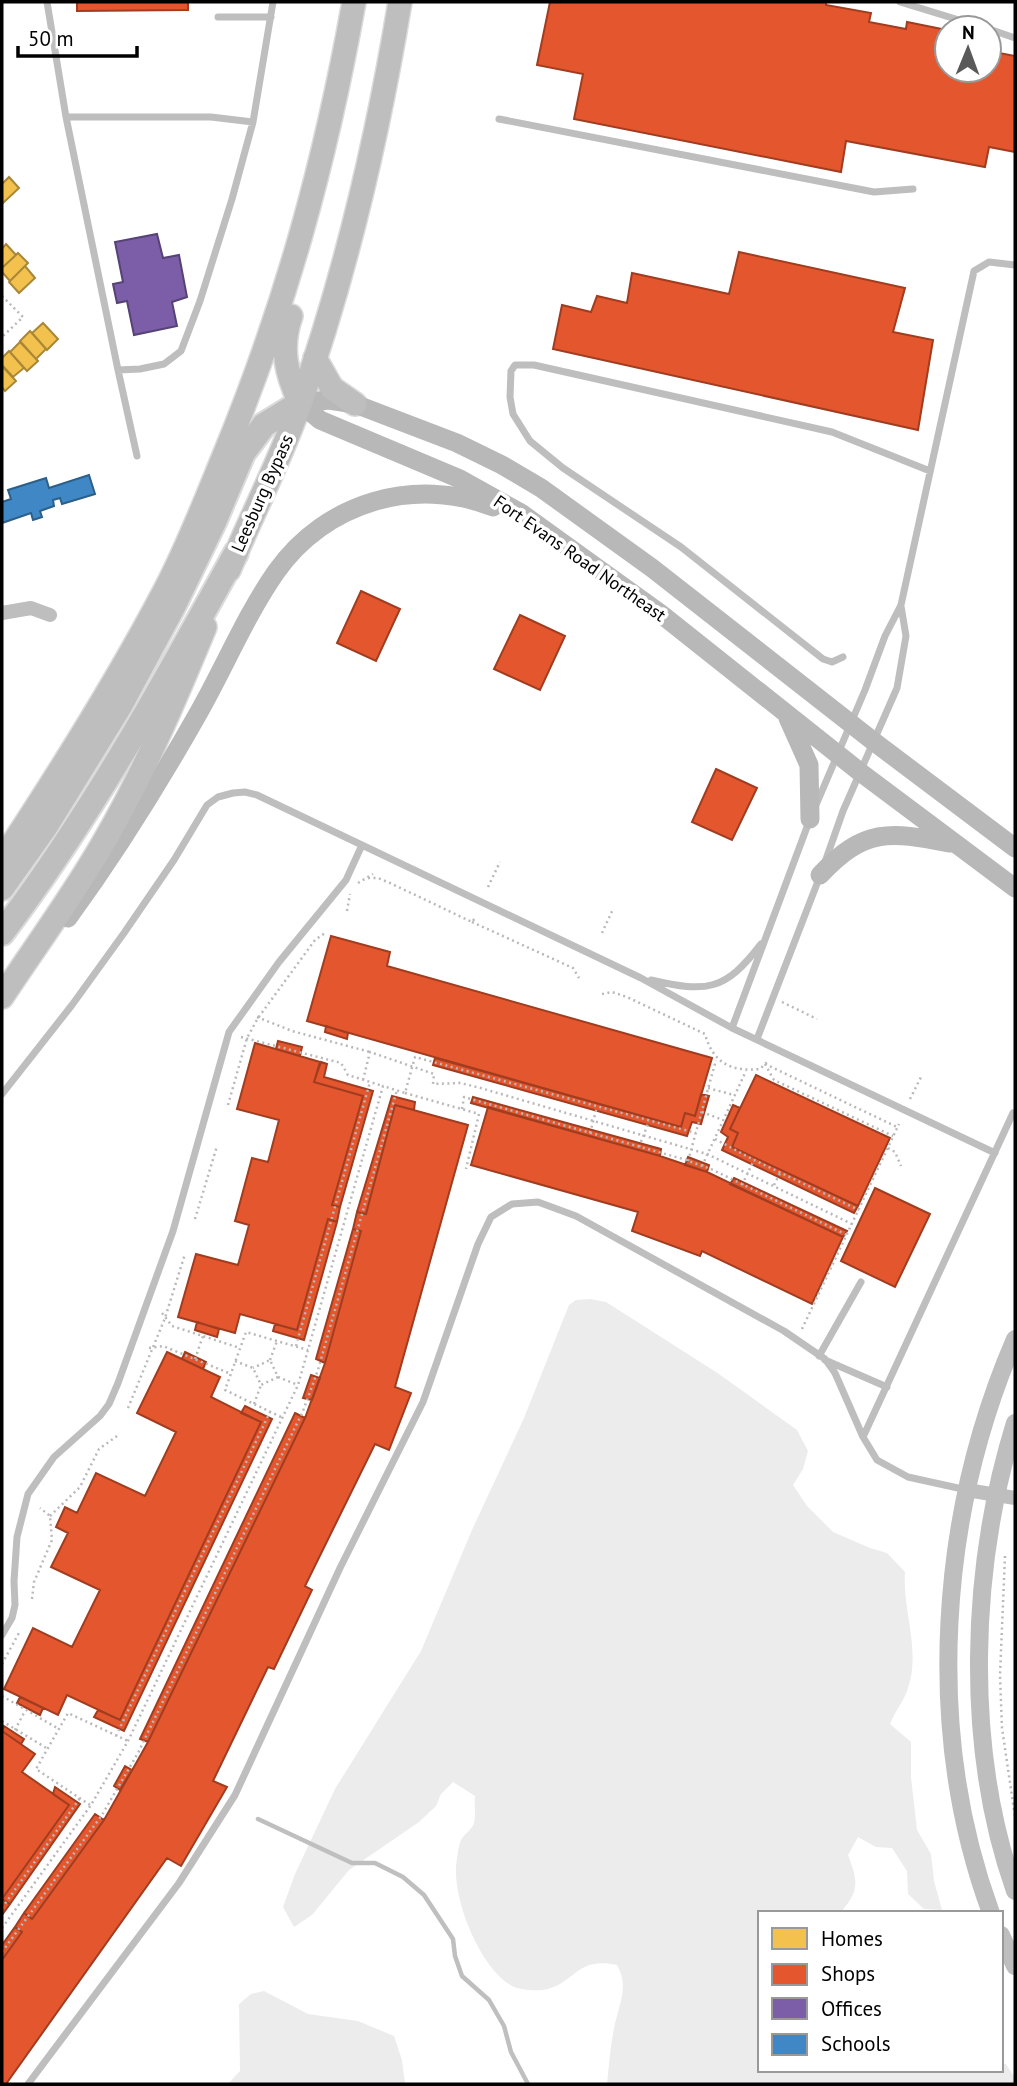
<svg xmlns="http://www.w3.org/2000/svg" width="1017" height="2086" font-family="'PT Sans',sans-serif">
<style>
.green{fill:#ececec}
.homes{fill:#f2c14e;stroke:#a98737;stroke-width:2}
.shops{fill:#e4572e;stroke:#a03d20;stroke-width:2}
.offices{fill:#7b5ea7;stroke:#564275;stroke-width:2}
.schools{fill:#3f88c5;stroke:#2c5f8a;stroke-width:2}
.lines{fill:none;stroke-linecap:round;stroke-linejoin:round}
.stream{stroke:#bfbfbf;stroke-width:4.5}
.trunk-casing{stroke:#dbdbdb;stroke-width:26}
.motorway-casing{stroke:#dbdbdb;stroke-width:28}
.path{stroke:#b9b9b9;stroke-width:2.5;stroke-dasharray:2 3.5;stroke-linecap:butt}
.service{stroke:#bebebe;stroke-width:7}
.minor{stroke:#bebebe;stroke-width:14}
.tertiary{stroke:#bebebe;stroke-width:18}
.secondary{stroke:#b8b8b8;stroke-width:19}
.trunk{stroke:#bebebe;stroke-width:23}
.motorway{stroke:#bebebe;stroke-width:24}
.labels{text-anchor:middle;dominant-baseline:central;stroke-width:7;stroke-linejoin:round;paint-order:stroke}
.street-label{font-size:18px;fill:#000;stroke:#fff}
</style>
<rect width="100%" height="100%" fill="#fff"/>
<path class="green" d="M 590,1299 L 606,1302 L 716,1372 L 797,1430 L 808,1451 L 803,1469 L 793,1485 L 807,1506 L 833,1532 L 870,1548 L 887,1553 L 905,1572 C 902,1610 922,1652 907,1691 C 903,1702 894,1713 890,1724 L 911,1742 L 911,1777 L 917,1830 L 931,1854 L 934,1881 L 942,1910 L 924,1909 L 908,1894 L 907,1871 L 892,1848 L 876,1847 L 858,1837 L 848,1855 C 858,1881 860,1891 840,1913 L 760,1913 L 760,2070 L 1001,2070 L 1001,2064 L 1006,2064 L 1015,2078 L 1015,2084 L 607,2084 C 609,2066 610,2047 614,2029 C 618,2006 630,1987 617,1965 C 575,1956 575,1985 543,1990 C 535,1991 519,1990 512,1986 C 480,1968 454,1902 456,1867 C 457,1859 458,1847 461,1840 C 464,1834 472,1830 474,1823 C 476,1815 474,1804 475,1796 L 453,1782 L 441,1794 L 436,1806 L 419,1822 L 349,1870 L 312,1915 L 294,1927 L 283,1907 L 295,1874 L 335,1789 L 421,1651 L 472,1530 L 524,1418 L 569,1305 L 576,1300 Z
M 264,1991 L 308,2014 L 358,2021 L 394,2036 L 402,2060 L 405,2084 L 228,2084 L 240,2071 L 239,2004 L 251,1994 Z"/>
<path class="homes" d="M 9,177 L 19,188 L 2,204 L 2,184 Z
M 6,244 L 16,255 L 2,268 L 2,249 Z
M 18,253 L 28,263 L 10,281 L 2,272 L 2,268 Z
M 25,266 L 35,278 L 19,293 L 9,282 Z
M 43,323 L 58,339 L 47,350 L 32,333 Z
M 30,331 L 46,349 L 36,359 L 20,341 Z
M 20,342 L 38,361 L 27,371 L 10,352 Z
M 9,351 L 24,368 L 13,377 L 2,365 L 2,358 Z
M 2,366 L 16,381 L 5,391 L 2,387 Z"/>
<path class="shops" d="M 77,2 L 188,2 L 188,10 L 77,11 Z
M 550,2 L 826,2 L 826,5 L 871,13 L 869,22 L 906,29 L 907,22 L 947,30 L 947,70 L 989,70 L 989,51 L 1015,56 L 1015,152 L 989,147 L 985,167 L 846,141 L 841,172 L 574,119 L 583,74 L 537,65 Z
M 739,252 L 905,288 L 893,332 L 933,340 L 918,430 L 553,349 L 562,305 L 591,312 L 597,296 L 627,303 L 632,273 L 729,294 Z
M 361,591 L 400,609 L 376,661 L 337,643 Z
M 520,615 L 565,636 L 540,690 L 494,669 Z
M 716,769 L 757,788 L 732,840 L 692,822 Z
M 331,936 L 390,952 L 387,966 L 712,1058 L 695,1116 L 685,1113 L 681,1127 L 307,1021 Z
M 326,1026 L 348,1033 L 347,1039 L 325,1032 Z
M 278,1041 L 302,1047 L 300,1056 L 276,1049 Z
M 255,1043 L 320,1062 L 314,1082 L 363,1096 L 332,1205 L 340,1207 L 337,1222 L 328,1219 L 297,1330 L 240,1314 L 235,1333 L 178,1317 L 196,1254 L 238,1265 L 249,1225 L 235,1221 L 252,1158 L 268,1162 L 279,1120 L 237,1109 Z
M 435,1058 L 681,1127 L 685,1113 L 695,1116 L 701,1094 L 709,1096 L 701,1124 L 692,1122 L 687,1136 L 433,1065 Z
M 321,1062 L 327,1064 L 324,1077 L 373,1091 L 340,1207 L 332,1205 L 363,1096 L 314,1082 Z
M 756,1075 L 890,1138 L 858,1206 L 732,1147 L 738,1133 L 730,1129 Z
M 392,1096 L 415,1102 L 414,1110 L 395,1105 L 366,1214 L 357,1212 Z
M 473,1097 L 661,1149 L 660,1156 L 471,1103 Z
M 395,1105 L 468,1125 L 395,1387 L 411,1393 L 389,1450 L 375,1444 L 305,1586 L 312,1590 L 274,1669 L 268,1667 L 213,1781 L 227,1787 L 181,1866 L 167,1858 L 6,2084 L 2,2084 L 2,1960 L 22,1932 L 15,1927 L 24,1913 L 32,1919 L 104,1820 L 148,1742 L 305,1418 L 325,1363 L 361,1231 L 353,1229 L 357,1212 L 366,1214 Z
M 733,1105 L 740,1108 L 730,1129 L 738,1133 L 732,1147 L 858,1206 L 854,1213 L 722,1150 L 728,1137 L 721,1132 Z
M 488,1107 L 660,1156 L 707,1172 L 843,1237 L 812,1304 L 702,1251 L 700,1256 L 632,1231 L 638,1212 L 471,1165 Z
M 688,1157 L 709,1165 L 707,1172 L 685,1165 Z
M 734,1178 L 847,1231 L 843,1237 L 730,1184 Z
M 875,1188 L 930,1214 L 895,1287 L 841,1261 Z
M 328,1219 L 337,1222 L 304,1340 L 273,1331 L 275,1324 L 297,1330 Z
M 353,1229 L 361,1231 L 325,1363 L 316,1359 Z
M 197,1322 L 219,1329 L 217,1337 L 195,1330 Z
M 167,1352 L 220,1377 L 211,1397 L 261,1422 L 120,1720 L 67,1695 L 58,1715 L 4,1689 L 33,1628 L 72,1647 L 100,1590 L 51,1567 L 68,1533 L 56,1527 L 65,1507 L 77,1513 L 96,1473 L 145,1496 L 176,1432 L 137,1413 Z
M 185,1352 L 206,1362 L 203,1369 L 182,1359 Z
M 311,1375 L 320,1378 L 312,1400 L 303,1398 Z
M 245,1406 L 272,1419 L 124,1731 L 94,1717 L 98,1710 L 120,1720 L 261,1422 L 241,1413 Z
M 295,1413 L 305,1418 L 148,1742 L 140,1739 Z
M 20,1697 L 43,1708 L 40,1715 L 17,1703 Z
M 4,1726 L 24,1739 L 21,1744 L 2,1731 Z
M 2,1731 L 35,1754 L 22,1772 L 69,1805 L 2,1899 L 10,1904 L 2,1915 Z
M 125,1766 L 132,1770 L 120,1790 L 114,1786 Z
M 55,1787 L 80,1804 L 10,1904 L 2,1899 L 69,1805 L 53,1794 Z
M 95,1814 L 104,1820 L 32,1919 L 24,1913 Z
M 15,1927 L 22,1932 L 2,1960 L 2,1945 Z"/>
<path class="offices" d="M 157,234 L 163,258 L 179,255 L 187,297 L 172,302 L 177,326 L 134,335 L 127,301 L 117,303 L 113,284 L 123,282 L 115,242 Z"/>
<path class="schools" d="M 89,475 L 95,494 L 62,504 L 60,498 L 53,500 L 54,506 L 40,511 L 42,517 L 33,520 L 31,513 L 2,523 L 2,502 L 11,499 L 8,490 L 46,478 L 49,488 Z"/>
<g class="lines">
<path class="stream" d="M 258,1819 L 352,1863 L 375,1863 L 403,1877 L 424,1895 L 453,1939 L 455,1956 L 462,1976 L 489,2000 L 504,2026 L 511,2052 L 528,2084"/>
<g class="trunk-casing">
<path id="trunk" d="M 291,316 C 280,347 286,374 300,403
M 315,358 L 332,388 L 355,404
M 229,570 C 252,514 280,461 300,404 C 345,276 378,135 400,2
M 2,860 C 60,772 117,682 166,588 C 188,546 205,502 223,458 C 286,306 325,163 354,2
M 2,997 C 35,947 72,897 102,845 C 143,775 174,702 205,627"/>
</g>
<g class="motorway-casing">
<path id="motorway" d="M 2,888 L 46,826 L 120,706 L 173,607 L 214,522 L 243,453 L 264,425 L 300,403
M 2,933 C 92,814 164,684 236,553"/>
</g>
<path class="path" d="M 2,296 L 23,317 L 2,337
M 368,878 L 378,878 L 390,883 L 472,922 L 475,918
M 358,883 L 373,874
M 488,887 L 500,862
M 347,911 L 350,894
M 472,922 L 573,968 L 579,978
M 602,933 L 613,909
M 602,994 L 612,992 L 627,997 L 705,1034 C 713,1063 731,1072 760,1069 L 767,1062
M 782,1002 L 817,1019
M 257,1017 L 292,1031 L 370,1052
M 241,1037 L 341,1063 L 348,1075 L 383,1086
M 765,1064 L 774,1080 L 893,1136
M 765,1064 L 897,1127
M 363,1080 L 370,1052 L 434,1074 L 433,1084 L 460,1083 L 477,1087 L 707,1154 L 852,1224
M 708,1088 L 734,1095
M 405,1093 L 479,1114 L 466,1169
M 910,1099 L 921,1077
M 228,1105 L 247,1038 L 258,1018 L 315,940 L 325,933
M 462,1109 L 464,1097 L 683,1159 L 711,1169 L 847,1235
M 702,1112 L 723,1120
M 590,1133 L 597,1107
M 715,1139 L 754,1160 L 859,1210
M 639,1147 L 649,1121
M 888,1148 L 895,1152 L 901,1166
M 688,1161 L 716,1060
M 702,1166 L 746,1071
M 742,1185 L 754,1160
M 774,1185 L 780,1173
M 195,1219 L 217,1146
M 162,1313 L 172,1326 L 240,1348
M 802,1329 L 899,1124
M 296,1346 L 370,1082
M 149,1348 L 163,1346 L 231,1374
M 195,1359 L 203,1336
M 270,1360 L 277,1341
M 235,1361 L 253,1368 L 261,1385 L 278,1377 L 270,1360 L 253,1368
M 278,1377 L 298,1385
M 254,1404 L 261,1385
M 128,1408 L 165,1318 L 185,1254
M 281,1417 L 225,1390 L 246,1332 L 308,1350
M 50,1516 L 80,1487 L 99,1449 L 117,1436
M 1005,1556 L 1000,1675 L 1002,1728 L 1015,1817
M 32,1599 L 34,1582 L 52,1540 L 50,1516 L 40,1508
M 2,1664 L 20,1631
M 2,1696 L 59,1729
M 2,1721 L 48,1749
M 15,1730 L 25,1711
M 116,1736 L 270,1412
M 90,1805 L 36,1769 L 68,1713 L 128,1741
M 2,1908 L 80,1798
M 2,1928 L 91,1805 L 128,1741 L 298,1385 L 383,1086 L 405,1093 L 415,1057 L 696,1133
M 2,1952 L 102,1815 L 138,1753 L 303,1411 L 318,1370 L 397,1090"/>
<path class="service" d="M 47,2 L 66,117 L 118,370 L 140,369 L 164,364 L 181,351 L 200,301 L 232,199 L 253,122 L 273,2
M 900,2 L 985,28
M 218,17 L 271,17
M 989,29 L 1015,38
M 66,117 L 211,117 L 253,122
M 499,119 L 874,192 L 913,189
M 118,370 L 137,456
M 843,657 L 832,662 L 823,659 L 681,547 L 563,468 L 530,441 L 513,414 L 510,397 L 511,371 L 515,365 L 534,365 L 832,432 L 930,471
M 816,805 L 865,690 L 885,636 L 901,605 L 974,271 L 989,262 L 1015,265
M 825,862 L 843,811 L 897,688 L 906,636 L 901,606
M 651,980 C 707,993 725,991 761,944
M 732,1028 L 810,819
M 757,1039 L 820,876
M 2,1094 L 72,1005 L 124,933 L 174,860 L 207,805 L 218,797 L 233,793 L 245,792 L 257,795 L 641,978 L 732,1028 L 995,1153
M 819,1356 L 861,1282
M 825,1360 L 887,1387
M 967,1490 L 908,1477 L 877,1460 L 863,1437 L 1013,1113
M 2,1635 L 12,1618 L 15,1605 L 14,1581 L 17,1537 L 28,1494 L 54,1457 L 100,1416 L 109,1404 L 118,1383 L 173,1231 L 229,1032 L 279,962 L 346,880 L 362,845
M 28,2084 L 179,1883 L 235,1795 L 340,1568 L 423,1402 L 478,1244 L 491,1217 L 512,1204 L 538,1202 L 576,1216 L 784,1331 L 825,1359 L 835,1373 L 863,1437"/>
<path class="minor" d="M 2,613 L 31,608 L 50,615
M 967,1490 L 1015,1498"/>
<path class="tertiary" d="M 1015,1423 C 970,1568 964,1747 1015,1891
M 991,1913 C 924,1731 939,1515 1015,1339
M 1001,1935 L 1015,1966"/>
<path class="secondary" d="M 300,403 L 320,420 L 460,479 L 521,513 L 661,614 L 860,772 L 1015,888
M 300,403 L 329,400 L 355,404 L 457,443 L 502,465 L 541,488 L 652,568 L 873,741 L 1015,848
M 788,718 L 809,765 L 810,819
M 820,875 C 864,828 889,831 949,843
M 68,918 C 116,852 159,783 199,712 C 225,666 246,615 276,572 C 325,502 415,476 493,507"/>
<use href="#trunk" class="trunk"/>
<use href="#motorway" class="motorway"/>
</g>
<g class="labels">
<g class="street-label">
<text transform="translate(262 493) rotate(-66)">Leesburg Bypass</text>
<text transform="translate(580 558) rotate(35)">Fort Evans Road Northeast</text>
</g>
</g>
<rect width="1017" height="2086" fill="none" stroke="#000000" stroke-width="7"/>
<rect x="758" y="1911" width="245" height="161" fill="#ffffff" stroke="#999999" stroke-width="2"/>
<rect x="772" y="1928" width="35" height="21" fill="#f2c14e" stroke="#999999" stroke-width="2"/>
<text x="821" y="1946" font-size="21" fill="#000000">Homes</text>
<rect x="772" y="1964" width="35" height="21" fill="#e4572e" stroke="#999999" stroke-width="2"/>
<text x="821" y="1981" font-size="21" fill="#000000">Shops</text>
<rect x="772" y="1998" width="35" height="21" fill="#7b5ea7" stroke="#999999" stroke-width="2"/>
<text x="821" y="2016" font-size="21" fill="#000000">Offices</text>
<rect x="772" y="2034" width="35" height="21" fill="#3f88c5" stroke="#999999" stroke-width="2"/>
<text x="821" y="2051" font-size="21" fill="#000000">Schools</text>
<g transform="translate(968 49) rotate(1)"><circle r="33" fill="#ffffff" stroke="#999999" stroke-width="2"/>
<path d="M0-5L12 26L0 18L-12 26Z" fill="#595959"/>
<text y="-10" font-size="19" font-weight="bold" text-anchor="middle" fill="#000000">N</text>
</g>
<path d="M18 46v10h119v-10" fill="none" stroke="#000000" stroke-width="3.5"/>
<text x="28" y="46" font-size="21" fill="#000000" stroke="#ffffff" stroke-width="5" paint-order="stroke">50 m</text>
</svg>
